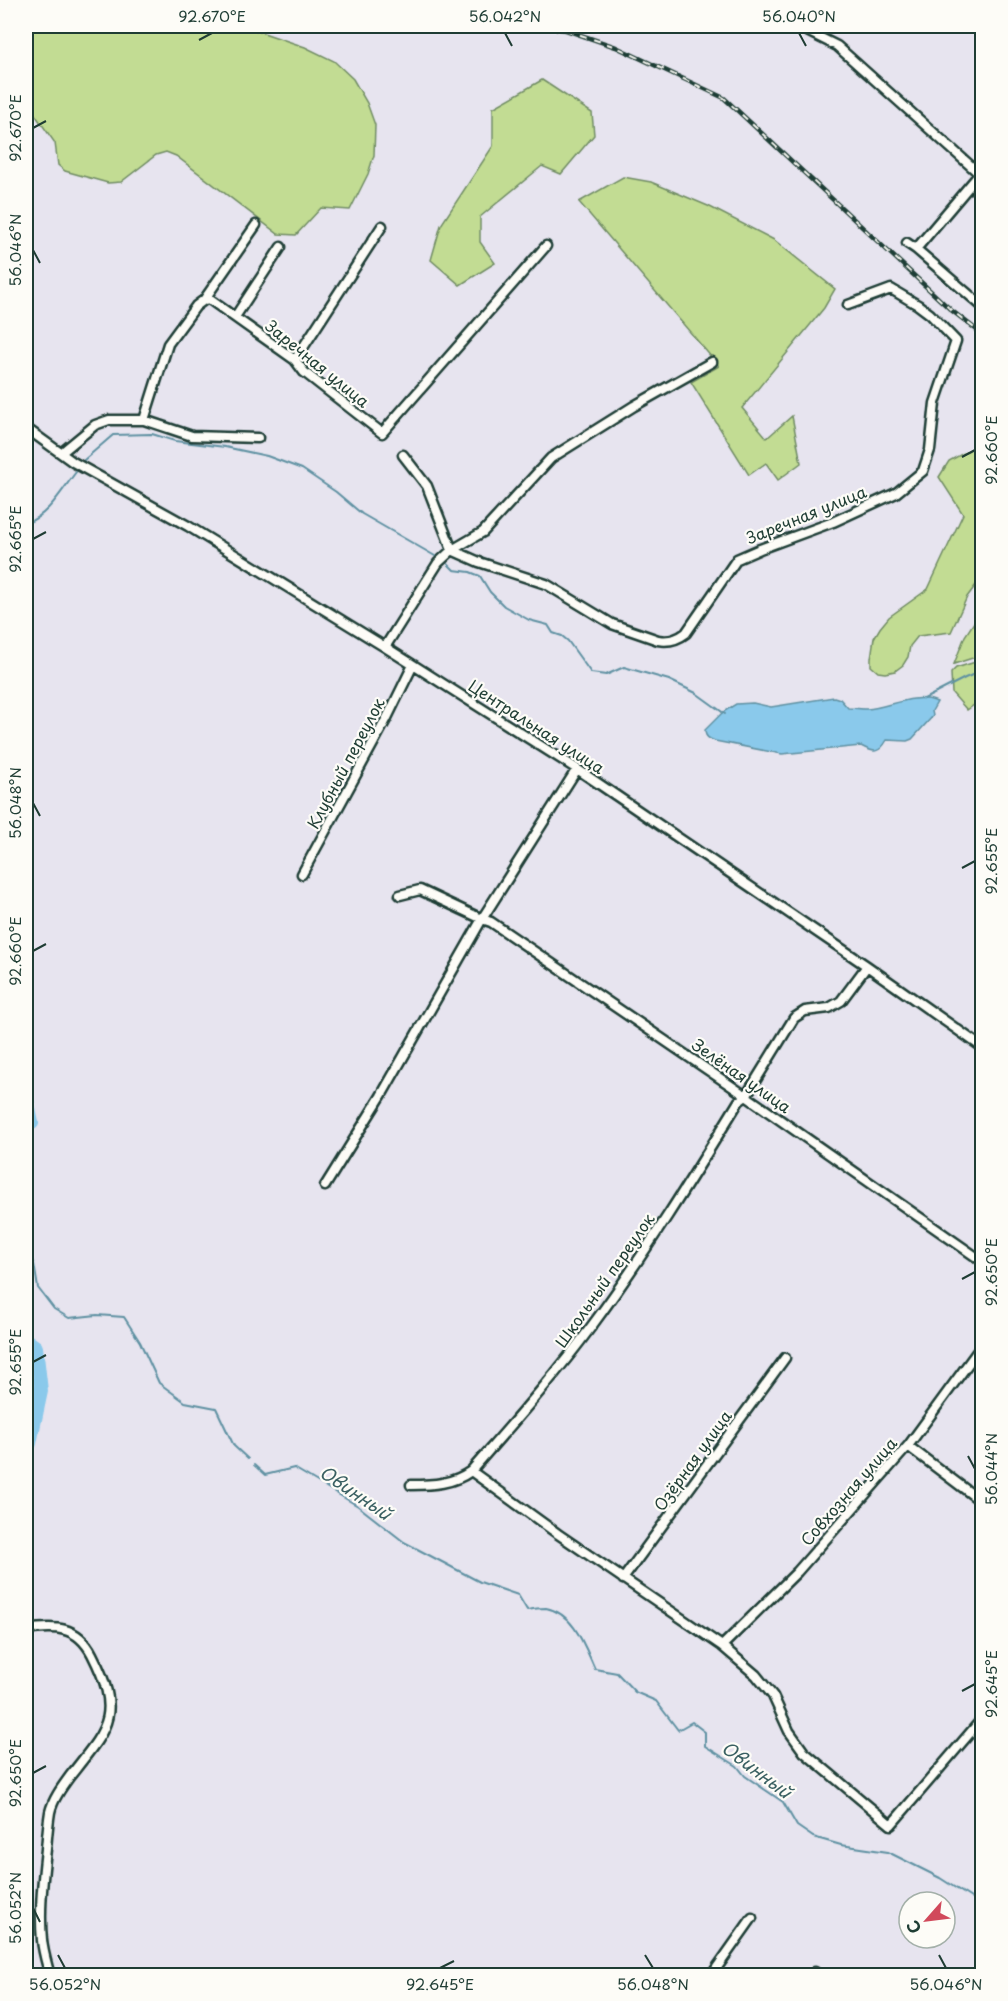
<svg xmlns="http://www.w3.org/2000/svg" width="1008" height="2001" font-family="'Playpen Sans',sans-serif">
<style>
.green{fill:#c2dc93;stroke:#708c64;stroke-width:1.5}
.water{fill:#8ac9eb;stroke:#5f91a2;stroke-width:1.5}
.lines{fill:none;stroke-linecap:round;stroke-linejoin:round}
.stream{stroke:#5f91a2;stroke-width:2}
.river{stroke:#8ac9eb;stroke-width:14}
.minor-casing{stroke:#1f3d34;stroke-width:13}
.minor{stroke:#fdfcf7;stroke-width:8}
.rail-casing{stroke:#1f3d34;stroke-width:4.5}
.rail{stroke:#fdfcf7;stroke-width:2;stroke-dasharray:7;stroke-linecap:butt}
.ticks{fill:none;stroke:#1f3d34;stroke-width:2}
.labels{text-anchor:middle;dominant-baseline:central;stroke-width:4.5;stroke-linejoin:round;paint-order:stroke}
.street-label{font-size:16px;fill:#1f3d34;stroke:#fdfcf7}
.water-label{font-size:18px;font-style:italic;fill:#3a6062;stroke:#fdfcf7}
.neatline{fill:none;stroke:#1f3d34;stroke-width:2}
.ticks-label{font-size:15px;text-anchor:middle;fill:#1f3d34}
</style>
<rect width="100%" height="100%" fill="#e7e4ef"/>
<filter id="ink" filterUnits="userSpaceOnUse"><feTurbulence type="fractalNoise" baseFrequency=".0167" numOctaves="2"/><feDisplacementMap in="SourceGraphic" scale="12" xChannelSelector="R" yChannelSelector="G"/><feConvolveMatrix kernelMatrix="1 2 1 2 8 2 1 2 1" color-interpolation-filters="sRGB"/></filter>
<g filter="url(#ink)">
<path class="green" d="M 26,26 L 243,26 L 305,47 L 334,61 L 353,79 L 367,103 L 375,125 L 374,155 L 368,174 L 350,210 L 321,208 L 296,235 L 278,234 L 176,156 L 166,152 L 156,155 L 121,182 L 108,183 L 65,171 L 58,165 L 55,143 L 34,113 L 26,104 Z
M 542,80 L 592,113 L 594,135 L 561,174 L 542,166 L 480,217 L 480,242 L 495,263 L 460,285 L 431,260 L 441,225 L 493,146 L 493,108 Z
M 623,177 L 651,182 L 708,206 L 774,240 L 835,289 L 824,308 L 742,408 L 767,438 L 792,416 L 801,463 L 778,480 L 766,463 L 749,475 L 691,382 L 719,366 L 579,202 Z
M 982,443 L 982,577 L 967,597 L 951,632 L 918,636 L 910,646 L 908,657 L 903,665 L 895,671 L 885,673 L 878,672 L 871,666 L 871,658 L 874,638 L 880,628 L 889,617 L 928,589 L 963,514 L 939,477 L 949,461 Z
M 982,610 L 982,655 L 954,664 L 965,636 Z
M 982,660 L 982,699 L 967,710 L 952,693 L 951,673 L 956,668 Z"/>
<path class="water" d="M 834,697 L 840,699 L 848,708 C 854,708 861,709 867,709 C 890,707 914,692 937,702 L 932,711 L 933,716 L 912,739 L 907,741 L 887,740 C 879,754 874,753 861,746 L 782,754 L 715,741 C 709,739 705,737 705,730 L 723,712 L 736,704 L 753,703 L 771,707 Z"/>
<g class="lines">
<path class="stream" d="M 84,460 L 113,435 L 152,434 L 175,441 L 225,447 L 267,456 L 302,469 L 336,492 L 362,514 L 435,556
M 26,523 C 48,516 62,490 76,472
M 448,564 L 454,570 L 470,572 L 480,576 L 490,592 L 504,606 L 529,620 L 548,625 L 553,633 L 562,636 L 568,641 L 591,673 L 606,675 L 624,667 L 669,680 L 696,693 L 725,714
M 924,699 L 965,678 L 982,671
M 26,1228 L 29,1234 L 27,1252 L 34,1264 L 38,1288 L 54,1309 L 69,1318 L 97,1315 L 124,1317 L 140,1342 L 159,1383 L 185,1402 L 216,1408 L 234,1446 L 248,1459
M 254,1465 L 265,1475 L 294,1468 L 358,1506 L 404,1542 L 480,1582 L 518,1595 L 527,1610 C 532,1609 540,1608 546,1608 C 574,1613 585,1647 595,1669 L 617,1673 L 635,1692 L 656,1701 L 678,1730 L 692,1722 L 705,1732 L 705,1746 L 737,1766 L 745,1776 L 783,1802 L 797,1826 L 813,1837 L 841,1845 L 888,1852 L 940,1878 L 982,1905"/>
<path class="river" d="M 26,1096 L 32,1123 L 26,1127
M 26,1340 L 36,1347 L 41,1391 L 30,1443 L 26,1444"/>
<g class="minor-casing">
<path id="minor" d="M 797,26 L 837,46 L 982,176
M 907,243 L 916,249 L 982,171
M 916,249 L 982,306
M 204,300 L 256,225
M 235,317 L 281,247
M 295,360 L 382,226
M 144,420 L 168,344 L 196,306 L 204,300 L 209,299 L 295,360 L 304,372 L 382,433 L 546,246
M 26,428 L 73,462 L 188,526 L 385,647 L 577,769 L 867,966 L 982,1047
M 61,453 L 95,425 L 109,420 L 144,420 L 192,436 L 258,438
M 403,455 L 427,486 L 452,550 L 479,562 L 546,584 L 612,624 L 658,640 C 669,642 677,640 686,633 L 737,559 L 760,549 L 833,522 L 896,493 L 923,471 L 930,450 L 935,403 L 956,341 L 930,314 L 918,305 L 891,289 L 848,305
M 385,647 L 438,563 L 452,550 L 483,532 L 551,458 L 634,406 L 712,362
M 302,874 L 387,718 L 413,665
M 400,895 L 420,890 L 482,919 L 491,922 L 746,1096 L 982,1261
M 325,1186 L 381,1096 L 482,919 L 577,769
M 908,1446 L 982,1502
M 471,1471 C 512,1424 554,1377 591,1327 C 645,1254 692,1178 739,1101 L 746,1096 L 794,1018 L 805,1011 L 829,1008 L 841,1001 L 867,966
M 411,1485 C 433,1485 453,1484 471,1471 L 558,1534 L 722,1646 L 756,1675 L 773,1696 L 789,1731 L 804,1752 L 891,1825 L 982,1719
M 623,1579 L 785,1358
M 26,1630 C 54,1626 77,1625 92,1654 C 123,1715 108,1728 70,1776 C 62,1787 53,1799 50,1812 C 48,1824 47,1837 46,1849 C 43,1878 39,1910 42,1940 C 43,1952 47,1964 50,1976
M 722,1646 L 797,1572 L 908,1446 L 982,1345
M 711,1976 L 752,1918
M 813,1976 L 815,1972"/>
</g>
<use href="#minor" class="minor"/>
<g class="rail-casing">
<path id="rail" d="M 539,26 L 566,30 L 616,47 L 724,98 L 951,310 L 982,334"/>
</g>
<use href="#rail" class="rail"/>
</g>
</g>
<path class="ticks" d="M 505,33 L 512,46M 799,33 L 806,46M 199,40 L 212,33M 33,128 L 46,121M 33,250 L 40,263M 962,457 L 975,450M 33,539 L 46,532M 33,803 L 40,816M 962,868 L 975,861M 33,951 L 46,944M 962,1279 L 975,1272M 33,1362 L 46,1355M 968,1456 L 975,1469M 962,1691 L 975,1684M 33,1773 L 46,1766M 33,1908 L 40,1922M 58,1955 L 65,1968M 645,1955 L 653,1968M 939,1955 L 946,1968M 440,1968 L 454,1961"/>
<g class="labels">
<g class="street-label">
<text transform="translate(318 363) rotate(39)">Заречная улица</text>
<text transform="translate(806 514) rotate(-22)">Заречная улица</text>
<text transform="translate(537 726) rotate(33)">Центральная улица</text>
<text transform="translate(345 763) rotate(-62)">Клубный переулок</text>
<text transform="translate(742 1075) rotate(35)">Зелёная улица</text>
<text transform="translate(604 1280) rotate(-55)">Школьный переулок</text>
<text transform="translate(692 1460) rotate(-54)">Озёрная улица</text>
<text transform="translate(848 1491) rotate(-49)">Совхозная улица</text>
</g>
<g class="water-label">
<text transform="translate(356 1492) rotate(34)">Овинный</text>
<text transform="translate(757 1769) rotate(37)">Овинный</text>
</g>
</g>
<rect width="1008" height="2001" fill="none" stroke="#fdfcf7" stroke-width="66"/>
<g transform="translate(927 1920) rotate(242)"><circle r="28" fill="#fdfcf7" stroke="#a4b0a9" stroke-width="1.5"/>
<path d="M0-4.5L10 22L0 15L-10 22Z" fill="#d1495b"/>
<text y="-9" font-size="16" font-weight="bold" text-anchor="middle" fill="#1f3d34">С</text>
</g>
<rect x="33" y="33" width="942" height="1935" class="neatline"/>
<g class="ticks-label">
<text x="212" y="22">92.670°E</text>
<text x="505" y="22">56.042°N</text>
<text x="799" y="22">56.040°N</text>
<text transform="translate(16 128) rotate(-90)" y="5">92.670°E</text>
<text transform="translate(16 250) rotate(-90)" y="5">56.046°N</text>
<text transform="translate(992 450) rotate(-90)" y="5">92.660°E</text>
<text transform="translate(16 539) rotate(-90)" y="5">92.665°E</text>
<text transform="translate(16 803) rotate(-90)" y="5">56.048°N</text>
<text transform="translate(992 861) rotate(-90)" y="5">92.655°E</text>
<text transform="translate(16 951) rotate(-90)" y="5">92.660°E</text>
<text transform="translate(992 1272) rotate(-90)" y="5">92.650°E</text>
<text transform="translate(16 1362) rotate(-90)" y="5">92.655°E</text>
<text transform="translate(992 1469) rotate(-90)" y="5">56.044°N</text>
<text transform="translate(992 1684) rotate(-90)" y="5">92.645°E</text>
<text transform="translate(16 1773) rotate(-90)" y="5">92.650°E</text>
<text transform="translate(16 1908) rotate(-90)" y="5">56.052°N</text>
<text x="65" y="1990">56.052°N</text>
<text x="440" y="1990">92.645°E</text>
<text x="653" y="1990">56.048°N</text>
<text x="946" y="1990">56.046°N</text>
</g>
</svg>
